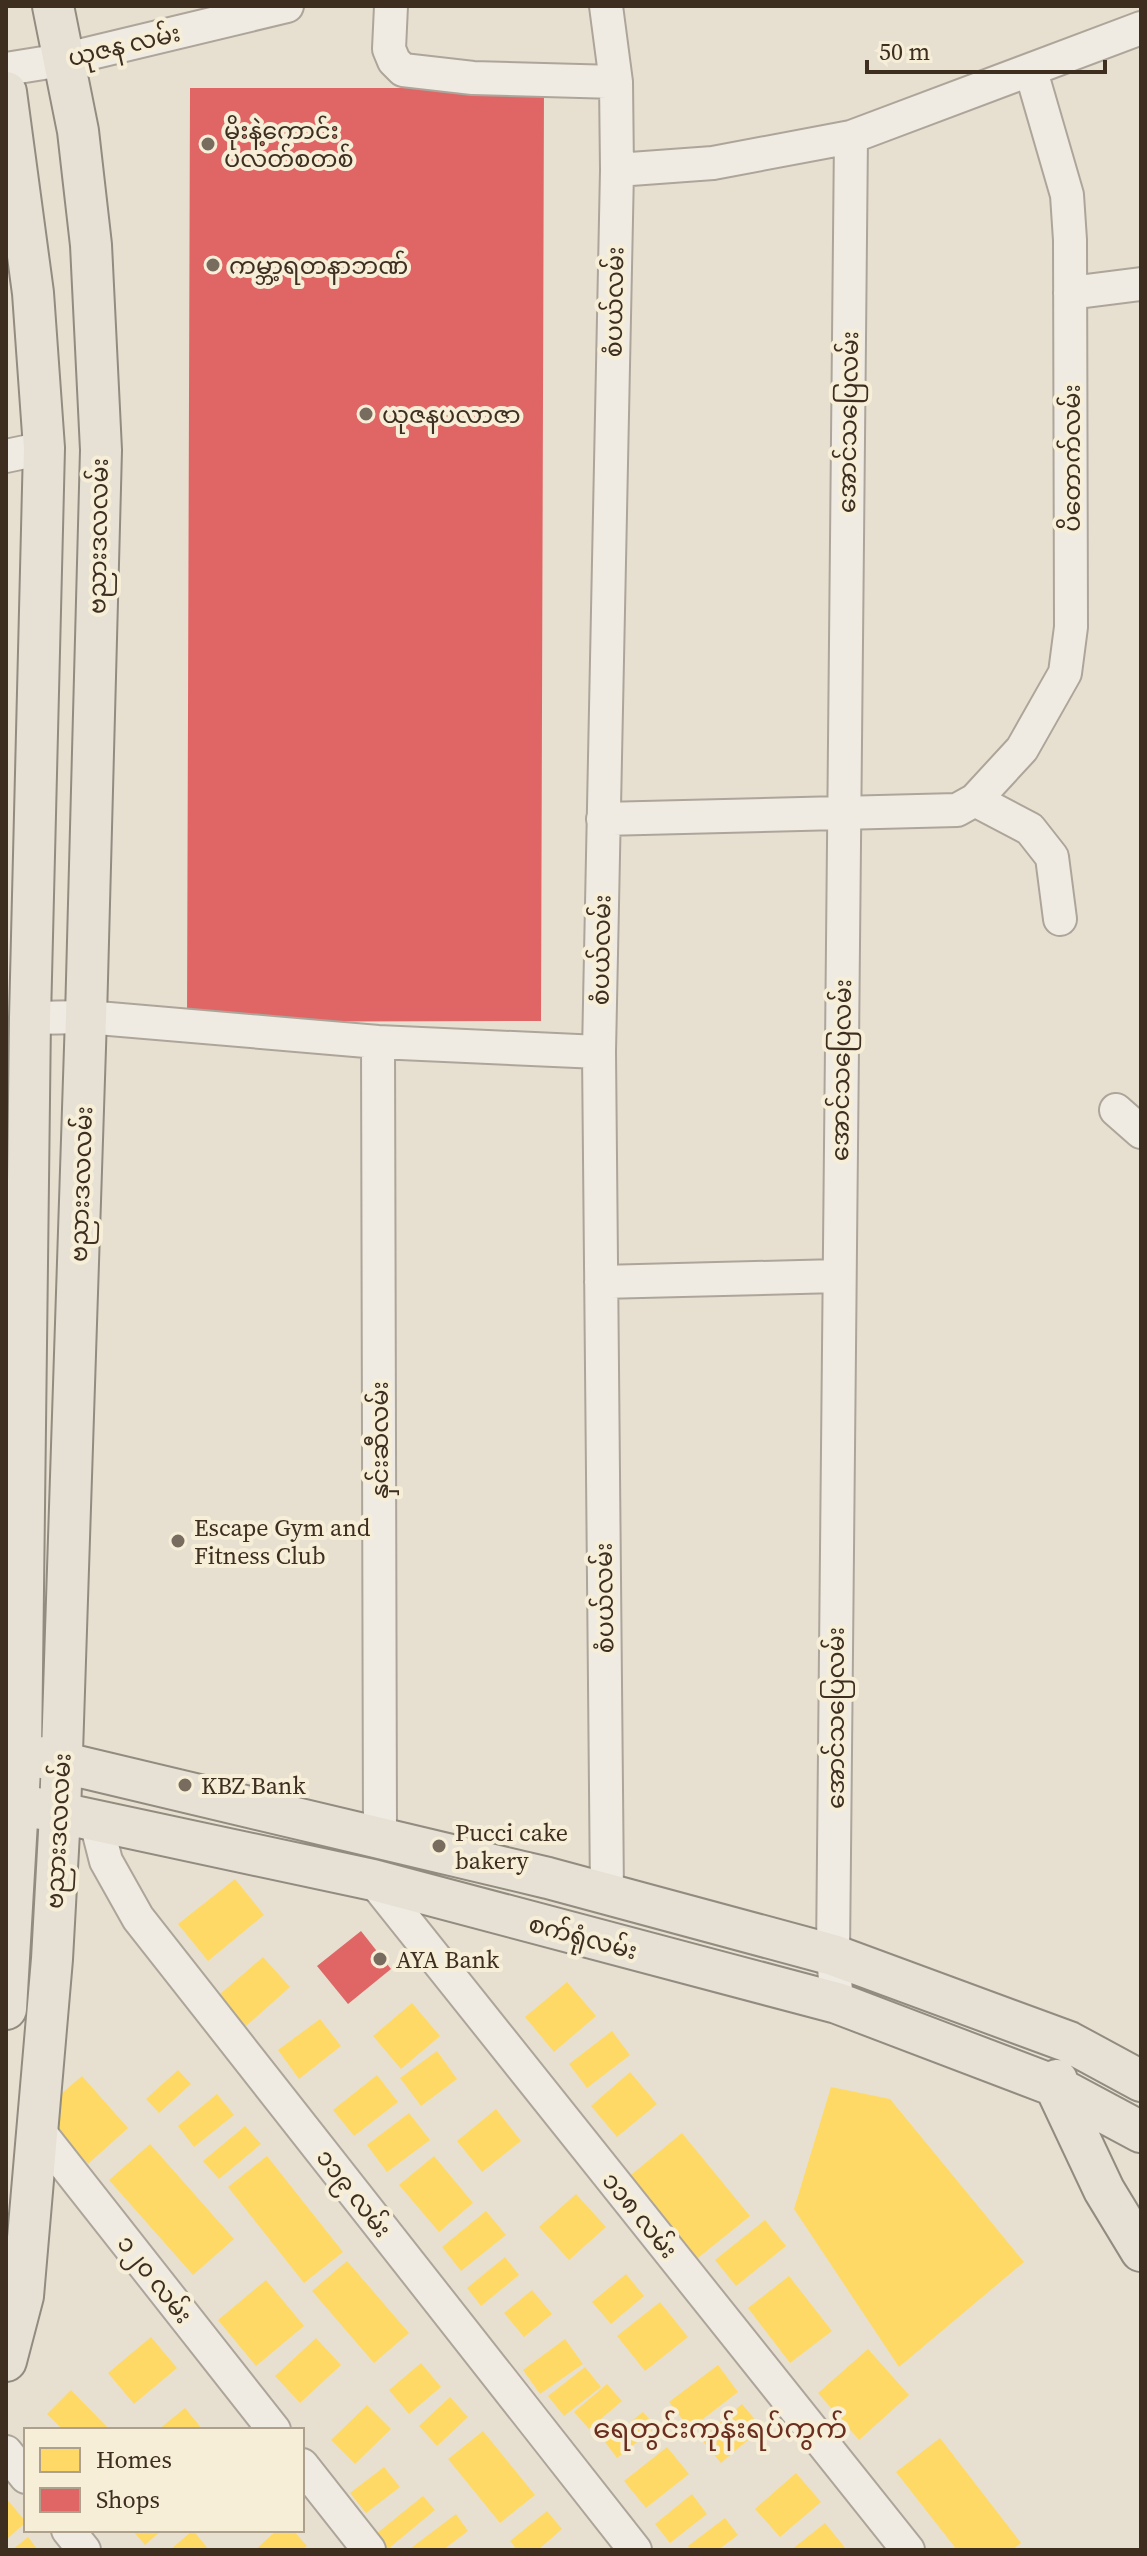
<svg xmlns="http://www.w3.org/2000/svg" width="1147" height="2556" font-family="'Source Serif 4','Noto Sans Myanmar',serif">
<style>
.homes{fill:#ffd966}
.shops{fill:#e06666}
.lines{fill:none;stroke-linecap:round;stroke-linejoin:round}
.minor-casing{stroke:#ada599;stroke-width:36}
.major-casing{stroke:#928b80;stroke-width:44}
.minor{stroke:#efebe3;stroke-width:32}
.major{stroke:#e6e1d4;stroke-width:40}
.poi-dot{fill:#786c5e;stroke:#f7eed8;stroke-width:3}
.labels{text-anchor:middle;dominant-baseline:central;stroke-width:8;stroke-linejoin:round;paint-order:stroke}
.street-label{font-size:24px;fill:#3d2e20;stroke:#f7eed8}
.poi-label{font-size:24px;fill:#3d2e20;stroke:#f7eed8;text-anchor:start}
.quarter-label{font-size:28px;fill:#6b2e1e;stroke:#f7eed8}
</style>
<rect width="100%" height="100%" fill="#e7e0d1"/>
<path class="homes" d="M 235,1879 L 264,1915 L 208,1961 L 178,1924 Z
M 263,1957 L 290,1987 L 246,2026 L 219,1995 Z
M 567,1982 L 596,2016 L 554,2052 L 525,2017 Z
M 412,2003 L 440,2036 L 401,2069 L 373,2036 Z
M 320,2019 L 341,2046 L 299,2079 L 278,2050 Z
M 612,2031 L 630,2055 L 587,2088 L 569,2064 Z
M 437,2051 L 457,2079 L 421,2106 L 400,2078 Z
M 178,2070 L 191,2084 L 159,2113 L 146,2099 Z
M 630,2072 L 657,2104 L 617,2137 L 591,2106 Z
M 377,2075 L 398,2102 L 354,2136 L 333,2110 Z
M 82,2076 L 128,2128 L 88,2164 L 41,2111 Z
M 831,2087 L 890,2099 L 1024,2262 L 899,2367 L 794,2209 Z
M 217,2094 L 234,2115 L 194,2147 L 178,2126 Z
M 496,2109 L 521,2141 L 482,2172 L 457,2141 Z
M 409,2113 L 430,2140 L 387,2172 L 367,2145 Z
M 245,2126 L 261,2144 L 219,2179 L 203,2161 Z
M 682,2133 L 750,2216 L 693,2262 L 626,2179 Z
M 150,2144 L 234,2239 L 193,2275 L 109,2180 Z
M 267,2156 L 343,2252 L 304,2283 L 228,2187 Z
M 434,2156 L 473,2203 L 439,2232 L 399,2185 Z
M 576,2194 L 606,2227 L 569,2260 L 539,2227 Z
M 486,2211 L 506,2235 L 461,2271 L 442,2247 Z
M 765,2220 L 786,2246 L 736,2286 L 715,2260 Z
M 505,2257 L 519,2275 L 481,2306 L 467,2288 Z
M 347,2261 L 409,2333 L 374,2363 L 312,2291 Z
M 626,2274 L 644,2296 L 611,2324 L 592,2302 Z
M 789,2276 L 832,2331 L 790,2363 L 748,2308 Z
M 266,2280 L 304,2326 L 256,2366 L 218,2320 Z
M 532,2290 L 552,2314 L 524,2337 L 504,2313 Z
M 660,2302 L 688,2337 L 645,2371 L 617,2336 Z
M 151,2337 L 177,2368 L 134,2404 L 108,2373 Z
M 316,2338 L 341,2365 L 300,2403 L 275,2376 Z
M 565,2339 L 583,2364 L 540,2394 L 523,2370 Z
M 868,2349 L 909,2395 L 859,2440 L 818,2393 Z
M 421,2363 L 441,2387 L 409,2414 L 389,2390 Z
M 718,2365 L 738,2392 L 690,2429 L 669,2402 Z
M 585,2367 L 601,2387 L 564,2416 L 548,2396 Z
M 607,2384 L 622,2401 L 589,2429 L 574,2412 Z
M 71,2390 L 110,2430 L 63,2430 L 47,2414 Z
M 450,2397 L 468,2417 L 437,2446 L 419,2426 Z
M 742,2404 L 762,2428 L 721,2463 L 701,2439 Z
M 367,2405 L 391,2429 L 355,2464 L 331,2440 Z
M 185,2408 L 203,2430 L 158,2430 Z
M 643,2412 L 656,2427 L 617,2458 L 605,2442 Z
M 483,2431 L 535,2495 L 500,2523 L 448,2459 Z
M 940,2438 L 1021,2543 L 1012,2550 L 957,2550 L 896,2472 Z
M 667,2447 L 689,2474 L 646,2508 L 624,2481 Z
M 384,2467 L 400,2487 L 366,2513 L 350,2493 Z
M 796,2473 L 821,2502 L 780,2537 L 755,2509 Z
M 692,2494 L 707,2514 L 670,2543 L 655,2524 Z
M 423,2496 L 435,2510 L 388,2549 L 376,2534 Z
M 6,2498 L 26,2522 L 6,2540 Z
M 547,2511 L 562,2529 L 538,2550 L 517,2550 L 510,2541 Z
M 456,2514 L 468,2531 L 443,2550 L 413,2550 L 411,2548 Z
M 725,2518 L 738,2535 L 718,2550 L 691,2550 L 688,2546 Z
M 825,2523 L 847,2550 L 791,2550 Z
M 132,2530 L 162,2530 L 145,2545 Z
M 193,2530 L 209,2550 L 170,2550 Z
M 277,2530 L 293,2530 L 307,2546 L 302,2550 L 255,2550 Z
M 28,2537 L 38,2550 L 12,2550 Z"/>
<path class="shops" d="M 190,88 L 544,88 L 541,1021 L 187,1022 Z
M 361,1931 L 391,1969 L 348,2004 L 317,1966 Z"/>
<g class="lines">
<g class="minor-casing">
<path id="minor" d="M 391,6 L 389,49 L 394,61 L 403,70 L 473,78 L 616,82
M 606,6 L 616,82 L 617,170 L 599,1052 L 607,1894
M 6,69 L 62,60 L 287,6
M 617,170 L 713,163 L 851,137 L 1141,28
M 1070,293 L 1141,284
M 6,456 L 44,448
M 975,800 L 1030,829 L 1052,857 L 1060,919
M 603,819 L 957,810 L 975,800 L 1022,749 L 1065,673 L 1071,627 L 1070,240 L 1067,195 L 1031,71
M 30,1018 L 86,1017 L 378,1042 L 599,1052
M 378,1042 L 380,1837
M 1116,1110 L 1141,1132
M 601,1282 L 838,1276
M 96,1822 L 106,1861 L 138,1918 L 635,2550
M 373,1880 L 908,2550
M 837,2003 L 833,1955 L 851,137
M 37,2129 L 274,2430
M 6,2452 L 26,2477
M 302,2465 L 369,2550
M 68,2530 L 84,2550"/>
</g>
<g class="major-casing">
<path id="major" d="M 6,92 L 33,293 L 44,448 L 30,1018 L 21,1753 L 6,2009
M 39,1757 L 548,1878 L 833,1955 L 1069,2042 L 1141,2081
M 37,1808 L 373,1880 L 837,2003 L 1055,2086 L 1141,2132
M 1057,2080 L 1055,2086 L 1104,2190 L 1141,2251
M 6,2361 L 23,2296 L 52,1959 L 60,1814 L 86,1017 L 101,450 L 91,245 L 78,131 L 53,6"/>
</g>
<use href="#minor" class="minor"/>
<use href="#major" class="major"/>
</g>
<g class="poi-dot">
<circle cx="208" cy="144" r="8"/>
<circle cx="213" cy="265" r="8"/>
<circle cx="366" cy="414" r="8"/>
<circle cx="178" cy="1541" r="8"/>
<circle cx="185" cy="1785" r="8"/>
<circle cx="439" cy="1846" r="8"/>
<circle cx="380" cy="1959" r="8"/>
</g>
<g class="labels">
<g class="street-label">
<text transform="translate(124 45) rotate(-13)">ယုဇန လမ်း</text>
<text transform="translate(614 302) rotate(-89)">စံပယ်လမ်း</text>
<text transform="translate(848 422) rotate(-89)">အောင်သပြေလမ်း</text>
<text transform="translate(1071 458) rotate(-90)">ပိတောက်လမ်း</text>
<text transform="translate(98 536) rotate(-89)">ဗညားဒလလမ်း</text>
<text transform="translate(601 950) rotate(-89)">စံပယ်လမ်း</text>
<text transform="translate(841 1070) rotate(-89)">အောင်သပြေလမ်း</text>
<text transform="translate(81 1184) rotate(-88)">ဗညားဒလလမ်း</text>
<text transform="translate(379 1440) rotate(-90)">နှင်းဆီလမ်း</text>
<text transform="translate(604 1598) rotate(-91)">စံပယ်လမ်း</text>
<text transform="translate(835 1718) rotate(-90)">အောင်သပြေလမ်း</text>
<text transform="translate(58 1831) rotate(-87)">ဗညားဒလလမ်း</text>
<text transform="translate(583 1937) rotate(15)">စက်ရုံလမ်း</text>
<text transform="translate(354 2193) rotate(52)">၁၁၉ လမ်း</text>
<text transform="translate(640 2215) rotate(51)">၁၁၈ လမ်း</text>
<text transform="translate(155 2279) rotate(52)">၁၂၀ လမ်း</text>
</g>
<g class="poi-label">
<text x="224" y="130">မိုးနဲ့ကောင်း<tspan x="224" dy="28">ပလတ်စတစ်</tspan></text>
<text x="229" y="265">ကမ္ဘာ့ရတနာဘဏ်</text>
<text x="382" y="414">ယုဇနပလာဇာ</text>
<text x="194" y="1527">Escape Gym and<tspan x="194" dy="28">Fitness Club</tspan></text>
<text x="201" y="1785">KBZ Bank</text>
<text x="455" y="1832">Pucci cake<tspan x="455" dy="28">bakery</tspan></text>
<text x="396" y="1959">AYA Bank</text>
</g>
<g class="quarter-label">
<text x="720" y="2428">ရေတွင်းကုန်းရပ်ကွက်</text>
</g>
</g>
<rect width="1147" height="2556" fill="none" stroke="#3d2e20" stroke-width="16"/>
<rect x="24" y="2428" width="280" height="104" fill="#f7eed8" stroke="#ada18e" stroke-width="2"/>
<rect x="40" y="2448" width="40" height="24" fill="#ffd966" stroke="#ada18e" stroke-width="2"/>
<text x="96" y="2468" font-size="24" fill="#3d2e20">Homes</text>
<rect x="40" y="2488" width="40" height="24" fill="#e06666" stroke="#ada18e" stroke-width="2"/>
<text x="96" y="2508" font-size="24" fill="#3d2e20">Shops</text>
<path d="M867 60v12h238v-12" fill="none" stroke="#3d2e20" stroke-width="4"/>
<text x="879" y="60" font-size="24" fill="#3d2e20" stroke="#f7eed8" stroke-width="6" paint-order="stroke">50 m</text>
</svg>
